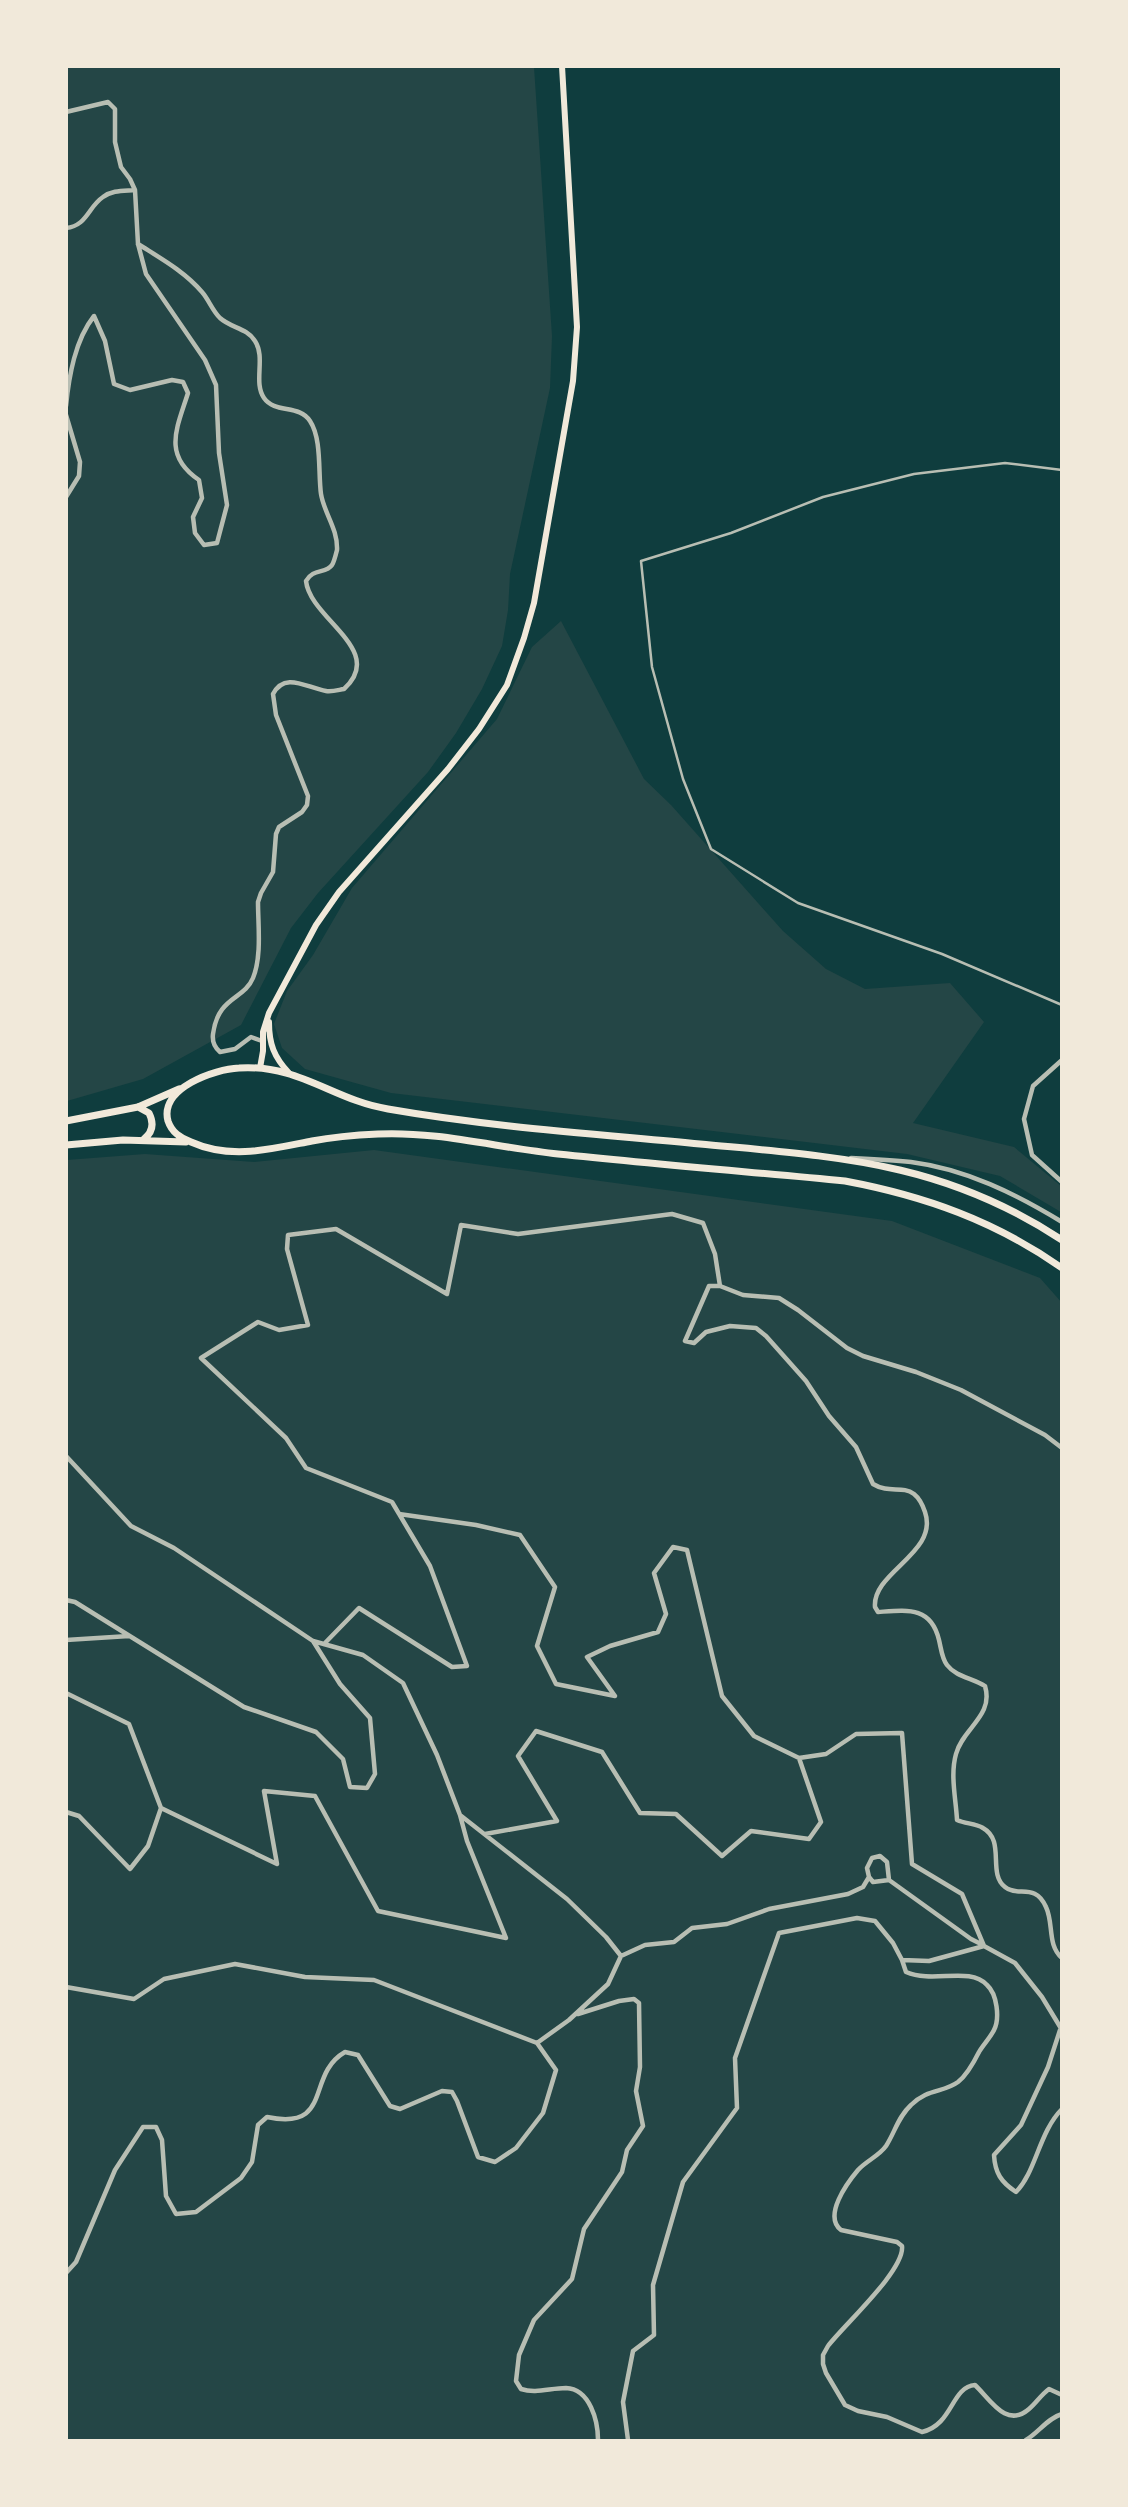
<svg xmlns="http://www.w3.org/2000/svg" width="1128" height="2507" font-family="'Space Grotesk',sans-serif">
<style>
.green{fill:#244646}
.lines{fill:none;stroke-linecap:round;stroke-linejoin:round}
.service{stroke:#b8beb3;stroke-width:2.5}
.minor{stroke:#b8beb3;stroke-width:4.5}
.secondary{stroke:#f1e9da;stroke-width:6}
.primary{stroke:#f1e9da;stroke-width:7}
</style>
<rect width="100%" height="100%" fill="#0f3d3e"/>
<path class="green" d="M 67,67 L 534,67 L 552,336 L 550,388 L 510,574 L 508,610 L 502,646 L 482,689 L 456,733 L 428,772 L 318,893 L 291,928 L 241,1025 L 143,1079 L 67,1101 Z
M 561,621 L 644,779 L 671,805 L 783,931 L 826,969 L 865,989 L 950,983 L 984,1022 L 913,1123 L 1014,1147 L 1061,1186 L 1061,1212 L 1000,1176 L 907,1154 L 391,1093 L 305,1069 L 282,1048 L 274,1024 L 287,991 L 313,955 L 352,888 L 497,719 L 532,647 Z
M 374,1150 L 892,1221 L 1040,1278 L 1062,1303 L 1061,2440 L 67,2440 L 67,1160 L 145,1154 L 254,1162 Z"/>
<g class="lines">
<path class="service" d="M 1062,470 L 1005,463 L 914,474 L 823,497 L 731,533 L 641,561 L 652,667 L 683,779 L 711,849 L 798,903 L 942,954 L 1062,1005"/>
<path class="minor" d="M 66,112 L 108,102 L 115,109 L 115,142 L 121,167 L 130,179 L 135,190 L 138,244 L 146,274 L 205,360 L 216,385 L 219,453 L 227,505 L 217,543 L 204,545 L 195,533 L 193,517 L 202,498 L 199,480 C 162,455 177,428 188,393 L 183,382 L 172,380 L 130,390 L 114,384 L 105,341 L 94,316 C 75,340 69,376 66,406
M 66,228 C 87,226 88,207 103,197 C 112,190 124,191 135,190
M 138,244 C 160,258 184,271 202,292 C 209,300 212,310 220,318 C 231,328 247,328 255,341 C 266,358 253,382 264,398 C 275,414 299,404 310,421 C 322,439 318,473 321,494 C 324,513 338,529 337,550 C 336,554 334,562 332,565 C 326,574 313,568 306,581 C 310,619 387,650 344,689 C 338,690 332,692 326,691 C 307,688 285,671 273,694 L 276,715 L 308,796 L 307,805 L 302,812 L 279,827 L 276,834 L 273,872 L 261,893 L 258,902 C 258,925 262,956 253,978 C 244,1000 218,996 213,1034 C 212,1042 214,1047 220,1052 L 235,1049 L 251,1037 L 262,1041
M 66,415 L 80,462 L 79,476 L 66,497
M 1062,1060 L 1033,1086 L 1024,1119 L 1032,1155 L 1062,1182
M 851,1158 C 871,1159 891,1160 911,1162 C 966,1169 1016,1194 1062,1222
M 1062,1448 L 1045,1435 L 961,1390 L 916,1372 L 863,1356 L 847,1348 L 798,1310 L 779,1298 L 743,1295 L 720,1286 L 709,1286 L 685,1341 L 694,1343 L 706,1332 L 730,1326 L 756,1328 L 766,1336 L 806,1381 L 829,1416 L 856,1447 L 873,1484 C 889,1494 902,1485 914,1494 C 919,1498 923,1506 925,1512 C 939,1553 872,1572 875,1607 L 878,1612 C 907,1610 931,1606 939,1640 C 941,1648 942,1659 947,1665 C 956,1677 973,1678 985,1686 C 994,1716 963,1728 956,1754 C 950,1775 956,1799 957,1820 C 966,1824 975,1823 983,1828 C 1006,1841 987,1873 1005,1887 C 1018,1898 1035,1882 1046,1907 C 1054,1924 1047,1945 1062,1958
M 66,1456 L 131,1526 L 174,1548 L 313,1641 L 363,1655 L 403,1683 L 437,1755 L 460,1815 L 567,1899 L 606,1937 L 621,1956 L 608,1984 L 569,2020 L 537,2043
M 399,1514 L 476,1525 L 520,1535 L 555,1587 L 537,1646 L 556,1684 L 615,1696 L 587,1657 L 610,1646 L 658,1632 L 666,1614 L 654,1573 L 673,1547 L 687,1550 L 722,1696 L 754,1736 L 799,1758 L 826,1754 L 856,1734 L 902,1733 L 912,1864 L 962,1894 L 984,1946
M 66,1600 L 75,1602 L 244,1707 L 316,1732 L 343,1759 L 350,1787 L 367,1788 L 375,1774 L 370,1718 L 340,1684 L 313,1641
M 66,1640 L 129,1636
M 324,1644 L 359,1608 L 452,1667 L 467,1666 L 430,1566 L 392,1502 L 306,1468 L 286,1438 L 201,1358 L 258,1322 L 279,1330 L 308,1325 L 287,1249 L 288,1235 L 336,1229 L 447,1294 L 461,1225 L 518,1234 L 672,1214 L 703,1223 L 715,1254 L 720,1286
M 66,1693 L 129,1724 L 161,1808 L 277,1864 L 264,1791 L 315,1796 L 378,1911 L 506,1938 L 467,1841 L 460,1815
M 66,1812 L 79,1816 L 130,1869 L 148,1846 L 161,1808
M 485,1834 L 557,1821 L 518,1756 L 536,1731 L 602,1752 L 640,1813 L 676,1814 L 722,1856 L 751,1831 L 809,1839 L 821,1822 L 799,1758
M 889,1880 L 873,1882 L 869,1877 L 867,1868 L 872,1858 L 880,1856 L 887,1862 L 889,1880 L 971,1939 L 983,1945
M 621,1956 L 645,1945 L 674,1942 L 692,1928 L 727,1924 L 769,1909 L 848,1894 L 863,1887 L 869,1877
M 902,1960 L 906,1972 C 934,1984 969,1966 987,1985 C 997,1994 1000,2018 994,2030 C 990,2038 983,2045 979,2052 C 974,2062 967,2075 958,2082 C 943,2093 928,2088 911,2105 C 898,2117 895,2132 886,2146 C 879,2156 866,2161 858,2170 C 847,2183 823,2216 841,2230 L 897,2242 L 902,2246 C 905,2270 844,2325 828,2346 L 823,2355 L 823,2364 L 826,2373 L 845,2405 L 858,2411 L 887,2417 L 922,2432 C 953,2425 951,2387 975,2385 C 990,2399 1006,2429 1029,2409 C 1036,2403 1041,2395 1049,2389 L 1062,2395
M 66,1987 L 134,1999 L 164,1979 L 235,1964 L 305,1977 L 374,1980 L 537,2043 L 556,2070 L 543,2113 L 516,2148 L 495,2162 L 478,2157 L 457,2101 L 452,2092 L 442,2091 L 400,2109 L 390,2106 L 358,2055 L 345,2052 C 305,2075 334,2131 267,2117 L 258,2125 L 252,2162 L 241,2178 L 196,2212 L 176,2214 L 166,2196 L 162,2140 L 156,2127 L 143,2127 L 115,2170 L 76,2262 L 66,2273
M 578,2014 L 619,2001 L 634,1999 L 639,2003 L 640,2067 L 636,2091 L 643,2126 L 627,2150 L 622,2172 L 584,2229 L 572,2279 L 534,2320 L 519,2355 L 516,2381 L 521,2389 C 536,2394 550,2388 566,2388 C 590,2389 598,2421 598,2440
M 1060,2030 L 1048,2067 L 1021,2125 L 994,2155 C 995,2173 1001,2182 1016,2192 C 1036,2172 1039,2132 1062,2109
M 628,2440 L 623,2402 L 633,2351 L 654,2335 L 653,2285 L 683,2182 L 737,2108 L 735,2058 L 779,1933 L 857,1918 L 875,1921 L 893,1943 L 902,1960 L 929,1961 L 984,1946 L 1015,1963 L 1042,1997 L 1062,2030
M 1026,2440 C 1039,2432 1048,2418 1062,2414"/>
<path class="secondary" d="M 269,1022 C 269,1044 274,1057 289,1073
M 260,1068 L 263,1051 L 263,1032 L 269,1013 L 316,925 L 339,892 L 448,769 L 479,729 L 507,685 L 524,638 L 534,603 L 573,381 L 577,327 L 562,66"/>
<path class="primary" d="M 138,1107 L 149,1113 C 154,1123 153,1132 144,1139
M 66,1121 L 138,1107 L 179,1089
M 66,1145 L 123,1140 L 186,1142
M 1062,1240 C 942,1161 837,1157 700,1144 C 596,1134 491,1127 388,1109 C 333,1100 299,1064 239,1068 C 215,1069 159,1088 168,1121 C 172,1133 180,1137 191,1142 C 231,1160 271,1149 312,1141 C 333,1137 356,1135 378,1134 C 437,1131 499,1148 558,1154 C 654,1164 750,1172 845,1181 C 925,1196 995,1221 1062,1268"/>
</g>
<rect width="1128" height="2507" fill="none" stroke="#f1e9da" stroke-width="136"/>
</svg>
